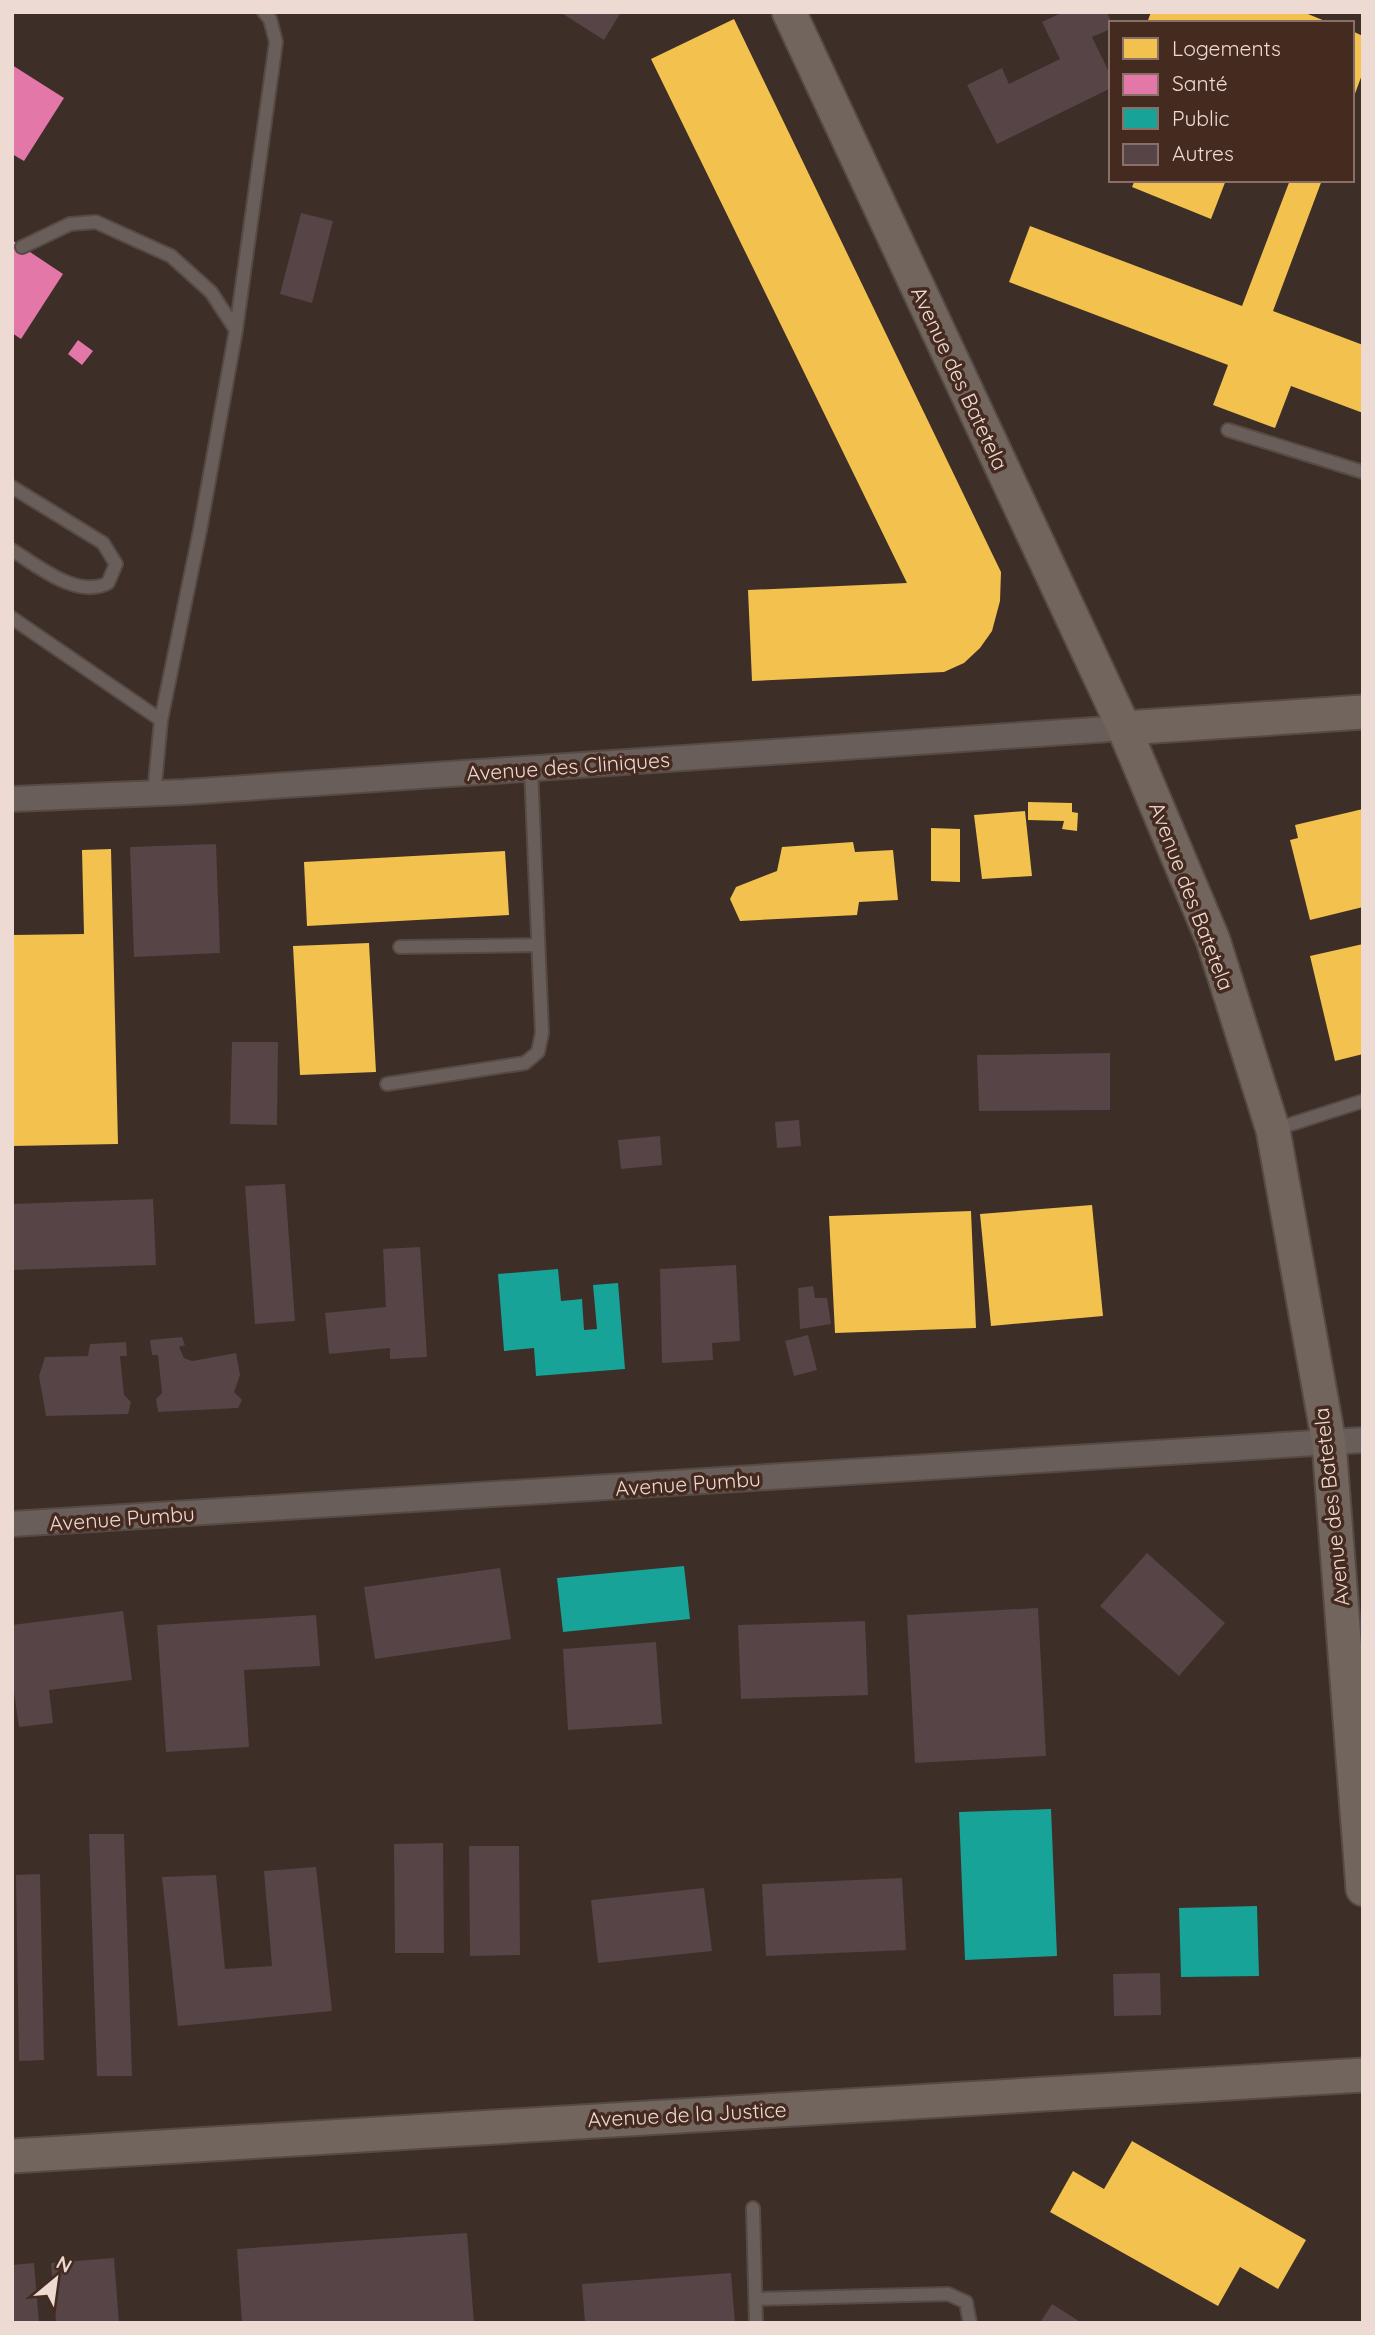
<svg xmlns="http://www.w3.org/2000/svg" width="1375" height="2335" font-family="Quicksand,sans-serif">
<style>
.homes{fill:#f2c14e}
.health{fill:#e377a8}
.public{fill:#17a398}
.building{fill:#564446}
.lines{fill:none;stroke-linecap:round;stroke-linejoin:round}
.lane-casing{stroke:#564a44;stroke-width:16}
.street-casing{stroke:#564a44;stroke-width:28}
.secondary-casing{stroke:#564a44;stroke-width:37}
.lane{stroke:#695e5a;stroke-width:12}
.street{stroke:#695e5a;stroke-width:24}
.secondary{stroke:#71655e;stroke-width:33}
.labels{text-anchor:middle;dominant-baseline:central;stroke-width:7;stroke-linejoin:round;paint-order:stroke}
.street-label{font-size:21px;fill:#ecdad3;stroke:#452a20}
</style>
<rect width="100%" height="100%" fill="#3d2e28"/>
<path class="homes" d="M 1151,12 L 1303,12 L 1330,23 L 1147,23 Z
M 734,19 L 1001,572 L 1000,601 L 992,631 L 980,648 L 964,663 L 944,672 L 752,681 L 748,590 L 907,583 L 651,59 Z
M 1352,31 L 1363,36 L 1363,72 L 1353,99 Z
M 1135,180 L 1226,180 L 1211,219 L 1132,187 Z
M 1290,180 L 1322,180 L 1273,311 L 1363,345 L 1363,413 L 1291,386 L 1275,428 L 1213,405 L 1228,365 L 1009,282 L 1030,226 L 1242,306 Z
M 1028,802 L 1072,803 L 1072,812 L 1078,813 L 1077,831 L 1062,829 L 1064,821 L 1028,820 Z
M 1363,809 L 1363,907 L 1310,920 L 1290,840 L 1298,838 L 1295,825 Z
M 1025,811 L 1032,876 L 982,879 L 974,815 Z
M 931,828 L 960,829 L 960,882 L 931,881 Z
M 853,842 L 855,852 L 893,850 L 898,900 L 859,902 L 857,915 L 740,921 L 730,899 L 736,887 L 777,871 L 782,847 Z
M 111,849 L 118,1144 L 12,1146 L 12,935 L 84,934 L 82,850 Z
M 505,851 L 509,915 L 307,926 L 304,862 Z
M 369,943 L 376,1072 L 300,1075 L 293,946 Z
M 1363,944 L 1363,1054 L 1335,1061 L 1310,956 Z
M 1092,1205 L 1103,1316 L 991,1326 L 980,1214 Z
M 971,1211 L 976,1328 L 835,1333 L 829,1216 Z
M 1132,2141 L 1306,2240 L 1278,2289 L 1240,2267 L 1218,2306 L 1050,2212 L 1073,2171 L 1104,2189 Z"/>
<path class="health" d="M 12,65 L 64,98 L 24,161 L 12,154 Z
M 12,240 L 63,274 L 21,339 L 12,333 Z
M 78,340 L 93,351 L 82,365 L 68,354 Z"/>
<path class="public" d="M 558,1269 L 561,1301 L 582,1299 L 584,1330 L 597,1329 L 593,1285 L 618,1283 L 625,1369 L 536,1376 L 534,1348 L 504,1351 L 498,1274 Z
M 684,1566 L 690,1619 L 563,1632 L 557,1578 Z
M 1051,1809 L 1057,1956 L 965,1960 L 959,1812 Z
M 1257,1906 L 1259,1976 L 1181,1977 L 1179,1908 Z"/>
<path class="building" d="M 560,12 L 621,12 L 604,40 Z
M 1063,12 L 1107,12 L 1112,23 L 1111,29 L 1092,37 L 1111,76 L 1111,88 L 997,144 L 967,85 L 1002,68 L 1009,84 L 1060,59 L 1042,22 Z
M 301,213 L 333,221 L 312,303 L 280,294 Z
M 216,844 L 220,953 L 134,957 L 130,847 Z
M 232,1042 L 278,1042 L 277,1125 L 230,1124 Z
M 1110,1053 L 1110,1110 L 979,1111 L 977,1055 Z
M 799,1120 L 801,1146 L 777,1148 L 775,1122 Z
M 660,1136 L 662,1165 L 621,1169 L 618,1140 Z
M 285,1184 L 295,1321 L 255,1324 L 245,1186 Z
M 153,1199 L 156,1265 L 12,1270 L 12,1204 Z
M 420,1247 L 427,1357 L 390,1359 L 390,1348 L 329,1354 L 325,1313 L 386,1307 L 383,1249 Z
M 736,1265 L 740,1341 L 712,1343 L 713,1360 L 662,1363 L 660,1269 Z
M 813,1286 L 815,1298 L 827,1298 L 831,1324 L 800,1329 L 798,1288 Z
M 808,1335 L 817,1370 L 794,1376 L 785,1341 Z
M 182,1337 L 185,1345 L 179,1347 L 184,1358 L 192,1361 L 236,1353 L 240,1375 L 234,1392 L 242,1400 L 238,1408 L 158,1412 L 156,1399 L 162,1393 L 158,1355 L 152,1355 L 150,1340 Z
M 126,1342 L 127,1356 L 120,1356 L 124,1395 L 131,1402 L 128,1414 L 46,1416 L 39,1376 L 45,1357 L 88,1356 L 90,1344 Z
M 1147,1553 L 1225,1623 L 1179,1676 L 1100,1606 Z
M 500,1568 L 511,1639 L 375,1659 L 364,1587 Z
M 1038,1608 L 1046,1756 L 915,1763 L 907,1615 Z
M 123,1611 L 132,1680 L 49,1690 L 53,1723 L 19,1727 L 12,1679 L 12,1625 Z
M 316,1615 L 320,1666 L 244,1670 L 249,1747 L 166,1752 L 157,1625 Z
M 865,1621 L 868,1695 L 741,1699 L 738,1625 Z
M 656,1642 L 662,1724 L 568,1730 L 563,1649 Z
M 89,1834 L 124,1834 L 132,2076 L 97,2076 Z
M 443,1843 L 444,1953 L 395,1953 L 394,1844 Z
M 469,1846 L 519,1846 L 520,1955 L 470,1956 Z
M 316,1867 L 332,2011 L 178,2026 L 162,1877 L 216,1875 L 225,1969 L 272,1966 L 264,1871 Z
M 40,1874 L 44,2060 L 19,2061 L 16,1875 Z
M 902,1878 L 906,1950 L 766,1956 L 762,1884 Z
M 704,1888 L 712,1951 L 598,1963 L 591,1900 Z
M 1160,1973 L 1161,2015 L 1114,2016 L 1113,1974 Z
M 467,2233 L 474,2323 L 242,2323 L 237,2249 Z
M 114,2258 L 119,2323 L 56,2323 L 51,2263 Z
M 34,2263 L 39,2323 L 12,2323 L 12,2265 Z
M 731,2273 L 735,2323 L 585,2323 L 582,2284 Z
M 1052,2304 L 1082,2323 L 1040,2323 Z"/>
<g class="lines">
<g class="lane-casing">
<path id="lane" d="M 22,247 L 70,224 L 96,222 L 171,256 L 211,292 L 236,330 L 200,530 L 161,720 L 154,794
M 236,330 L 276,42 L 270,19 L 264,12
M 1228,430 L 1363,472
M 12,487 L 103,543 L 116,564 L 108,583 C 77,599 38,566 12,550
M 12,618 L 161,720
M 400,947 L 538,945
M 387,1084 L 525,1063 L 538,1052 L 542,1033 L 531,768
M 1273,1130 L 1363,1101
M 753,2208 L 756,2323
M 756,2299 L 948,2294 L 966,2302 L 970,2323"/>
</g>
<g class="street-casing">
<path id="street" d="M 12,799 L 185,792 L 1124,728
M 12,1524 L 1363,1440"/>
</g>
<g class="secondary-casing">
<path id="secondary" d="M 789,12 L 1124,728 L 1213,940 L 1273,1130 L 1329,1443 L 1363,1889
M 1124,728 L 1363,712
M 12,2156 L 1363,2075"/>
</g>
<use href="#lane" class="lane"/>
<use href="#street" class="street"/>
<use href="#secondary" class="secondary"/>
</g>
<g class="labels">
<g class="street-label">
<text transform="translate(960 378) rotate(65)">Avenue des Batetela</text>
<text transform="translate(568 766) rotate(-4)">Avenue des Cliniques</text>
<text transform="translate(1192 896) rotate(69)">Avenue des Batetela</text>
<text transform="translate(688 1483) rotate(-4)">Avenue Pumbu</text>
<text transform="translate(1331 1507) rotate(-96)">Avenue des Batetela</text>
<text transform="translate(122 1518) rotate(-4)">Avenue Pumbu</text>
<text transform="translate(687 2114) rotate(-3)">Avenue de la Justice</text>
</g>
</g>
<rect width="1375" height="2335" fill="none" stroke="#ecdad3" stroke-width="28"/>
<rect x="1109" y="21" width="245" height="161" fill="#452a20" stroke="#887068" stroke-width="2"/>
<rect x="1123" y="38" width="35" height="21" fill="#f2c14e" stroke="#887068" stroke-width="2"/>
<text x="1172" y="56" font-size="21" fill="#ecdad3">Logements</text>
<rect x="1123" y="74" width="35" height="21" fill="#e377a8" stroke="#887068" stroke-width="2"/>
<text x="1172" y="91" font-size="21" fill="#ecdad3">Santé</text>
<rect x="1123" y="108" width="35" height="21" fill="#17a398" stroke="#887068" stroke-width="2"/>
<text x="1172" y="126" font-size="21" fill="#ecdad3">Public</text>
<rect x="1123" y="144" width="35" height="21" fill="#564446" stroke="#887068" stroke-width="2"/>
<text x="1172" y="161" font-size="21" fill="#ecdad3">Autres</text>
<g transform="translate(56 2279) rotate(29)" stroke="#452a20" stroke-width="5" paint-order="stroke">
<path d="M0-5L12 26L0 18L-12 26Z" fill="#ecdad3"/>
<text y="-10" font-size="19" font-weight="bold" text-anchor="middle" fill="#ecdad3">N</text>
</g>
</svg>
